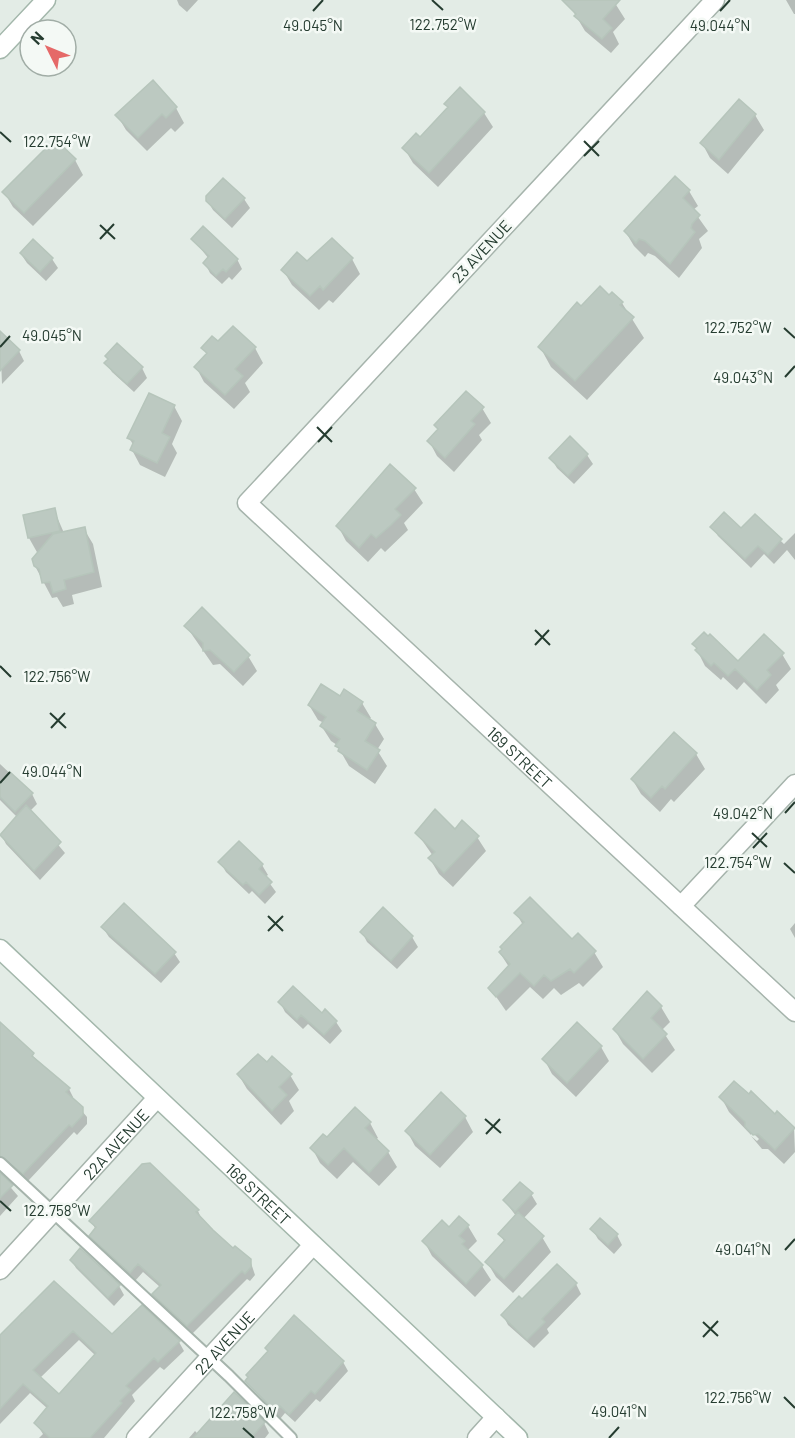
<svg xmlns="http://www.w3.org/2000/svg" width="795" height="1438" font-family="Barlow,sans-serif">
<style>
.shadow{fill:#0003;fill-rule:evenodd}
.building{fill:#bcc9c1;stroke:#b6c5bb;stroke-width:1.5;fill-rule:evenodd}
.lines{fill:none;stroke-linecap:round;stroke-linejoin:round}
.service-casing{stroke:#a6b4ac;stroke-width:14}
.minor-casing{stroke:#a6b4ac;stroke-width:21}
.secondary-casing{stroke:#a3b7ab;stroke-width:21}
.service{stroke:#fff;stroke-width:10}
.minor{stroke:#fff;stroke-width:18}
.secondary{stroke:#fff;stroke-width:18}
.ticks{fill:none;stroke:#253c30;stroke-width:2}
.labels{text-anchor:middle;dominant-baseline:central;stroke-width:5;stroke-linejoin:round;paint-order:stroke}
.street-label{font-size:16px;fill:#253c30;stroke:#f4f9f5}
.ticks-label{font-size:15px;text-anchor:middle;fill:#253c30;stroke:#f4f9f5;stroke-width:5;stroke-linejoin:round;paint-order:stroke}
</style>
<rect width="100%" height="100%" fill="#e3ece6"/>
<path class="shadow" d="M 177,0 L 198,0 L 187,12 L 179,5 Z
M 613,0 L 625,19 L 613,32 L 619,44 L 611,53 L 585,31 L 570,6 Z
M 786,0 L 795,0 L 795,14 L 794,14 Z
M 176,108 L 184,123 L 175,132 L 171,128 L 147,151 L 126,130 L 117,115 Z
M 449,109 L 484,113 L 493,127 L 438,187 L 413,163 L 404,148 L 420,139 Z
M 755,115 L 764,130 L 728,174 L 710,158 L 702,143 Z
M 75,160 L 83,175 L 33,226 L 13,207 L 4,192 Z
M 689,191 L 698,206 L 693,210 L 708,231 L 699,239 L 702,248 L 679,278 L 655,256 L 648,253 L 645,257 L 634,246 L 625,231 Z
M 244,199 L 250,208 L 232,228 L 213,210 L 207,200 Z
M 193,239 L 237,259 L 242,269 L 232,280 L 229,277 L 222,284 L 210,273 L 205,263 L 209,259 Z
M 21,254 L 52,259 L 58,268 L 46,281 L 27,263 Z
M 352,259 L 360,274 L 333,303 L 329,300 L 319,310 L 292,285 L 283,270 L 307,263 Z
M 609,297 L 622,303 L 644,338 L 587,400 L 551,367 L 540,347 L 581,308 Z
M 0,333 L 19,351 L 24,361 L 2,384 Z
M 218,343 L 255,348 L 263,363 L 245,383 L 250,392 L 234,409 L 204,382 L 196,367 L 207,355 L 203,348 Z
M 106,363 L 142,368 L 147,378 L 134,392 L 112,372 Z
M 174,406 L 182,421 L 172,444 L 177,453 L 165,477 L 140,465 L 132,450 L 134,446 L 129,438 Z
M 482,408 L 491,423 L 479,435 L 482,440 L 454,472 L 437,456 L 429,441 Z
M 587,455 L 593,464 L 574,484 L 557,468 L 551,458 Z
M 414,489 L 423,503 L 404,523 L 408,530 L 385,552 L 381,548 L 368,562 L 346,541 L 338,526 Z
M 54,510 L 64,533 L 84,529 L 93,544 L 102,587 L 72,595 L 74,604 L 63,607 L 57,597 L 52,598 L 35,566 L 38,554 L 29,538 L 25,516 Z
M 755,516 L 784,544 L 795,533 L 795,560 L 787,550 L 774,564 L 764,554 L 751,568 L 718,536 L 712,527 L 741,530 Z
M 186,626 L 248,656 L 257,671 L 243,686 L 220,664 L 213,665 Z
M 694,644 L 738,663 L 782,654 L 791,669 L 776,685 L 779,690 L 766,704 L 744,682 L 737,690 L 723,677 L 721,680 L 705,666 Z
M 340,698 L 362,703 L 371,718 L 369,720 L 375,724 L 384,739 L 377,750 L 387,766 L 375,784 L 349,766 L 337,745 L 331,741 L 322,727 L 324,723 L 318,720 L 309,705 Z
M 674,734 L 696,754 L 705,769 L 674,802 L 671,799 L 660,812 L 641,794 L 632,779 Z
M 0,764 L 32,794 L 37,804 L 30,811 L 65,853 L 40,880 L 6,844 L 1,834 L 17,817 L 0,800 Z
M 417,833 L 477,837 L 486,851 L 453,887 L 439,874 L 430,859 L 433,856 Z
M 239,843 L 262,865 L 268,875 L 265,877 L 276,892 L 265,904 L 252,891 L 249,894 L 226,872 L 220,862 Z
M 383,909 L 412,937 L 418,947 L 397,969 L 367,942 L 362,932 Z
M 516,913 L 594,952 L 603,967 L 583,987 L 579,983 L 561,995 L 554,988 L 543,999 L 530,987 L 506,1011 L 490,988 L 509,967 L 500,953 L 523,925 Z
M 795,923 L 795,938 L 790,929 Z
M 103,928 L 174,953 L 180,962 L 161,983 L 109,937 Z
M 647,994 L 661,1007 L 670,1022 L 662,1030 L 675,1050 L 652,1073 L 623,1044 L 615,1030 Z
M 280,1002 L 336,1022 L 342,1031 L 330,1044 L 308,1024 L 303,1029 L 285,1012 Z
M 0,1026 L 69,1089 L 73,1097 L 72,1099 L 87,1117 L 87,1124 L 77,1135 L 74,1132 L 28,1181 L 11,1165 L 0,1166 Z
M 601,1047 L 609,1061 L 576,1097 L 552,1074 L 544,1059 Z
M 253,1058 L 290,1075 L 299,1090 L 289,1101 L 294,1111 L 281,1125 L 247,1089 L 238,1074 Z
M 441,1095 L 465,1117 L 473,1132 L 440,1168 L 415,1146 L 407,1131 Z
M 721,1097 L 794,1129 L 795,1152 L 784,1164 L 768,1149 L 762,1149 L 751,1136 L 757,1141 L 759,1139 L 751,1131 L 751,1135 L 729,1112 Z
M 370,1123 L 378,1138 L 375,1140 L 388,1152 L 397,1167 L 379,1186 L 353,1162 L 337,1179 L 320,1163 L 312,1148 Z
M 0,1175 L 18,1196 L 0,1216 Z
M 531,1194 L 537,1204 L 523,1219 L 542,1237 L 551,1252 L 513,1293 L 496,1277 L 487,1262 L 505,1243 L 500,1234 L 516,1216 L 504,1200 Z
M 198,1211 L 202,1220 L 233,1250 L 250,1260 L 255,1275 L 250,1281 L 247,1279 L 192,1334 L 159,1303 L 154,1294 L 160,1287 L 143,1272 L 135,1281 L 96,1245 L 91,1236 L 96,1230 L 91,1221 Z
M 468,1226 L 477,1241 L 468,1250 L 482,1266 L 491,1280 L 475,1297 L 432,1256 L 424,1241 L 449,1229 Z
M 592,1229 L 617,1235 L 622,1245 L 614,1254 L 598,1239 Z
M 80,1249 L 119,1286 L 124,1295 L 114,1306 L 76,1268 L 71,1259 Z
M 576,1284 L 581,1294 L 547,1329 L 549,1333 L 534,1348 L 508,1325 L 503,1315 L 522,1301 Z
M 22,1312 L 112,1336 L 179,1342 L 184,1351 L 164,1370 L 160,1367 L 132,1395 L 135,1401 L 104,1438 L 39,1438 L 43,1434 L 36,1423 L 48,1409 L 30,1393 L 0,1424 L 0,1337 ZM 79,1340 L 96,1356 L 59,1396 L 40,1378 Z
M 294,1318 L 343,1362 L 348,1371 L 320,1402 L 316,1399 L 295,1422 L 285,1413 L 280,1419 L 246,1381 Z
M 264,1423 L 269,1433 L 265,1438 L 189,1438 L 195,1431 L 198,1434 Z"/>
<path class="building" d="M 562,0 L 620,0 L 603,19 L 612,28 L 602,39 L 574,16 L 576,14 Z
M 153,80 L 177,107 L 166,118 L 162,114 L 138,138 L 115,115 Z
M 460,87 L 485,112 L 429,173 L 402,148 L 416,133 L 420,137 L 448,107 L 444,104 Z
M 739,99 L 756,114 L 719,160 L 700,143 Z
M 55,139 L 76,159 L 24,213 L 2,192 Z
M 675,176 L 690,190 L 683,198 L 700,215 L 692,224 L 691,228 L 695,232 L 670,264 L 645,241 L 639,239 L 636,243 L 624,231 Z
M 223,178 L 245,198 L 225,219 L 206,201 L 206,196 Z
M 203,226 L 238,259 L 226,272 L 223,269 L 216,276 L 203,263 L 209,256 L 191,239 Z
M 332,238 L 353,258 L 323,290 L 320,286 L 310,296 L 281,270 L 297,252 L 307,261 Z
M 33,239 L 53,258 L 40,272 L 20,253 Z
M 600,286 L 609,295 L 612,292 L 623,302 L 620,305 L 634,317 L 575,381 L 538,347 L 577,302 L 581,306 Z
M 233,326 L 256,347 L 235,369 L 243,376 L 225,395 L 194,367 L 207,353 L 201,348 L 212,336 L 218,341 Z
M 0,331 L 20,350 L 0,371 Z
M 117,343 L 143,367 L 127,384 L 104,363 L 108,359 L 105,356 Z
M 466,391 L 484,407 L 471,421 L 475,424 L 445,458 L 427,441 L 438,429 L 434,425 Z
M 149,393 L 175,405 L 162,433 L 170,437 L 157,463 L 130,450 L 134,441 L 127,438 Z
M 570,436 L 588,454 L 568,476 L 549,458 Z
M 390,464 L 416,488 L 395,509 L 401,515 L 391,525 L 376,538 L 371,534 L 359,548 L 336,526 Z
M 55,508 L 60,531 L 28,538 L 23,515 Z
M 724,512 L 741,528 L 755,514 L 782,539 L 768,555 L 758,546 L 745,559 L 710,527 Z
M 85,527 L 94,572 L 64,580 L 66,589 L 53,593 L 50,582 L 42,583 L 39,569 L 34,566 L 32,559 L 53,534 Z
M 202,607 L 250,655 L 234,672 L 210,650 L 203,651 L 203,643 L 184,626 Z
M 704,632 L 708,636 L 710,634 L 738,661 L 764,634 L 784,653 L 767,670 L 771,675 L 757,690 L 735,669 L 728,676 L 714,663 L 711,666 L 695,650 L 697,648 L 692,644 Z
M 321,684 L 340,696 L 344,689 L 363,702 L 357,711 L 376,723 L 365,741 L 380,750 L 367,770 L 338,751 L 339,748 L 335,746 L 340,739 L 320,726 L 326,717 L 308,705 Z
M 674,732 L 697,753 L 665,789 L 662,786 L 651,798 L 631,779 Z
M 10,772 L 33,793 L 15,812 L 0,797 L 0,783 Z
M 26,805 L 61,842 L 34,871 L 0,835 Z
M 435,809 L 455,829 L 462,820 L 479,836 L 444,873 L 428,858 L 435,852 L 415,833 Z
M 239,841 L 263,864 L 259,869 L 272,882 L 259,895 L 246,882 L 243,885 L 218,862 Z
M 530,897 L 572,939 L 578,933 L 596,951 L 574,973 L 570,969 L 551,981 L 544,975 L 534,986 L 520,973 L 496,997 L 488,988 L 510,964 L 499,952 L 502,949 L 500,947 L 524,922 L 514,913 Z
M 124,903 L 176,952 L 155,974 L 101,927 Z
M 383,907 L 413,936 L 391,961 L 360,932 Z
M 293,986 L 322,1013 L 325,1009 L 337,1021 L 324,1035 L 301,1015 L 297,1020 L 278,1002 Z
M 647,991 L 662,1006 L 651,1018 L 667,1034 L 643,1059 L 613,1029 Z
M 0,1022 L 34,1053 L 32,1056 L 70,1088 L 66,1092 L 83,1107 L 83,1115 L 72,1127 L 69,1125 L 23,1174 L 0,1156 Z
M 577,1022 L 602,1046 L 567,1083 L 542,1059 Z
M 258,1054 L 267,1062 L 272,1056 L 292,1074 L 279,1087 L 287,1095 L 272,1111 L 237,1074 Z
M 734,1081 L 749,1094 L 751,1091 L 775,1114 L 777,1111 L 795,1128 L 775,1150 L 758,1134 L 753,1135 L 745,1127 L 745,1122 L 719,1097 Z
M 441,1092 L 466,1116 L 430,1155 L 405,1131 Z
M 355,1107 L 371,1122 L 365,1128 L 389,1151 L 369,1173 L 344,1148 L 328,1165 L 310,1148 L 323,1134 L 327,1137 Z
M 150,1163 L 199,1210 L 196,1212 L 213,1230 L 233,1248 L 235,1246 L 251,1259 L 251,1267 L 245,1274 L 242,1271 L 187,1326 L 152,1294 L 161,1285 L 138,1264 L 130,1273 L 89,1236 L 96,1227 L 89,1221 L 142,1164 Z
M 0,1173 L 13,1185 L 0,1198 Z
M 520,1182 L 533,1193 L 515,1212 L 503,1200 Z
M 518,1212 L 544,1236 L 504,1279 L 485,1262 L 505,1240 L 498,1234 Z
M 459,1216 L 469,1225 L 459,1236 L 465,1241 L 462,1244 L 483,1265 L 466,1284 L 422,1241 L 442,1220 L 449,1227 Z
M 600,1218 L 618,1234 L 608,1245 L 590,1229 Z
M 80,1248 L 120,1285 L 108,1298 L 70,1260 Z
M 557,1264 L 577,1283 L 542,1319 L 545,1322 L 527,1340 L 501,1315 L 519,1296 L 522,1299 Z
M 54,1281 L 112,1334 L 142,1305 L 180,1341 L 158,1362 L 154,1358 L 126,1386 L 131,1390 L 120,1401 L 122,1403 L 90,1438 L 50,1438 L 34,1423 L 48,1406 L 23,1384 L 0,1409 L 0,1335 ZM 73,1331 L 96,1353 L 59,1394 L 33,1370 Z
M 294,1315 L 344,1361 L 315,1394 L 311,1391 L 289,1415 L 280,1406 L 275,1411 L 245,1381 L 248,1377 L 246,1375 L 268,1351 L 265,1348 Z
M 234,1392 L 265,1422 L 251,1438 L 193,1438 Z"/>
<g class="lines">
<g class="service-casing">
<path id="service" d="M 0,1163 L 229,1376 L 291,1438"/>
</g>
<g class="minor-casing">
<g id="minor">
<path id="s1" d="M 715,0 L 247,503 L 795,1012"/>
<path d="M 681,906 L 795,784"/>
<path id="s2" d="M 0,1270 L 157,1098"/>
<path id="s3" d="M 136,1438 L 313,1245"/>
<path d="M 477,1438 L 496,1417"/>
</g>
</g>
<g class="secondary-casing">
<g id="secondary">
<path d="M 0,49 L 46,0"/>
<path id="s4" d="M 0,949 L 518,1438"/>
</g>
</g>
<use href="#service" class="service"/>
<use href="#minor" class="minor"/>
<use href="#secondary" class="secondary"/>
</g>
<path class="ticks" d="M 432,0 L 443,10M 313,11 L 323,0M 720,11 L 730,0M 0,132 L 11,142M 584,141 L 599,156M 584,156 L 599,141M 100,225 L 115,239M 100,239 L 114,224M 784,328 L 795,338M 0,347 L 10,336M 785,377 L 795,366M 317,427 L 332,442M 318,442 L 332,427M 535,630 L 550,645M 535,645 L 549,630M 0,666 L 11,677M 50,713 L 66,728M 51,728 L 65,713M 0,783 L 10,772M 785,813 L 795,802M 752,833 L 767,847M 753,848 L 767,833M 784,863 L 795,873M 268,916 L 283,931M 268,931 L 283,916M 485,1119 L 501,1133M 486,1134 L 500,1119M 0,1201 L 11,1211M 785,1250 L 795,1239M 703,1322 L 718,1336M 703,1337 L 718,1321M 784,1397 L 795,1408M 243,1428 L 254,1438M 609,1438 L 619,1427"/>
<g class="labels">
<g class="street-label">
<text transform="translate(481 251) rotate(-47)">23 AVENUE</text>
<text stroke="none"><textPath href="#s1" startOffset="1060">169 STREET</textPath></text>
<text stroke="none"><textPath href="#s2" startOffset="171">22A AVENUE</textPath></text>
<text stroke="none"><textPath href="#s4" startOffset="356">168 STREET</textPath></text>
<text stroke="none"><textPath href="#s3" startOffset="130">22 AVENUE</textPath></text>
</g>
</g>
<g class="ticks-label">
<text x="443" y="30">122.752°W</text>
<text x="313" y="31">49.045°N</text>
<text x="720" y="31">49.044°N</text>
<text x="57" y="147">122.754°W</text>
<text x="738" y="333">122.752°W</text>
<text x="52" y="341">49.045°N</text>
<text x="743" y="383">49.043°N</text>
<text x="57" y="682">122.756°W</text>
<text x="52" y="777">49.044°N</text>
<text x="743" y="819">49.042°N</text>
<text x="738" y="868">122.754°W</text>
<text x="57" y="1216">122.758°W</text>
<text x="743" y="1255">49.041°N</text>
<text x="738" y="1403">122.756°W</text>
<text x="619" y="1417">49.041°N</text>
<text x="243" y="1418">122.758°W</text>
</g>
<g transform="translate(48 48) rotate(313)"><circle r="28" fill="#f4f9f5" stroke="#a1ada6" stroke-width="1.5"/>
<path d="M0-4.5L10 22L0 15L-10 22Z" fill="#e56968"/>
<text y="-9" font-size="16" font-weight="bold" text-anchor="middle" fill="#253c30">N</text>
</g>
</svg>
